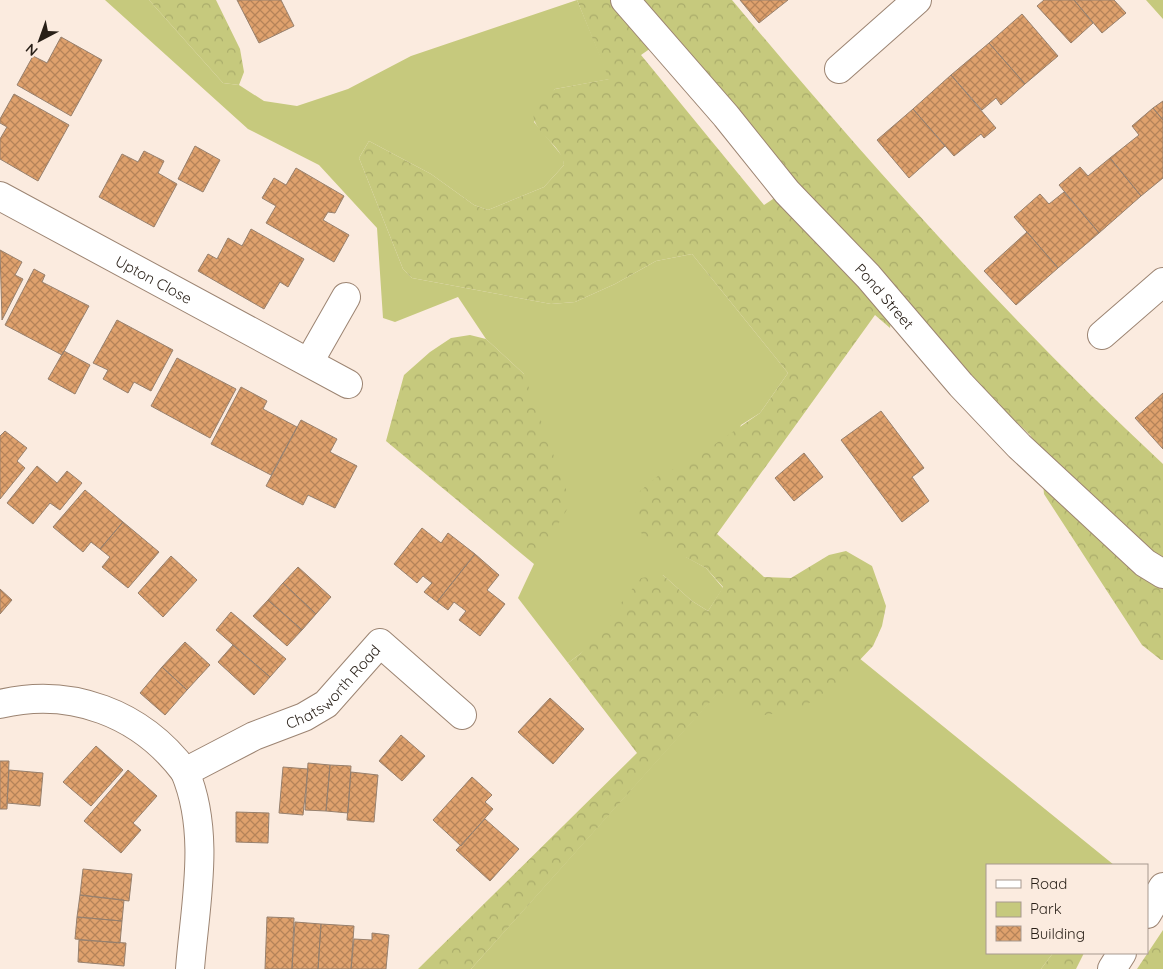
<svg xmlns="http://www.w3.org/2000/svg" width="1163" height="969" font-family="Quicksand,sans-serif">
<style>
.green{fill:#c6c97d}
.forest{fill:url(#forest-crowns);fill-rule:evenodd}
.building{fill:url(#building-cross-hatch);stroke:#97806d}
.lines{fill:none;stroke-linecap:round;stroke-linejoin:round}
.minor-casing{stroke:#9c8472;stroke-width:30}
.minor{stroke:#fff;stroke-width:28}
.labels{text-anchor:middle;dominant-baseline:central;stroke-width:4;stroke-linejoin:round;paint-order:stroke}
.street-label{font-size:15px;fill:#281f17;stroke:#fbebdf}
</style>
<defs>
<pattern id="forest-crowns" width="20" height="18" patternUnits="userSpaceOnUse" patternTransform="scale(1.25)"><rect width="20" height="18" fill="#c6c97d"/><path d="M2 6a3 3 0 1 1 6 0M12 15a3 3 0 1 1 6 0" fill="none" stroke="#aaac6b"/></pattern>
<pattern id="building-cross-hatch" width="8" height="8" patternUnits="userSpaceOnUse" patternTransform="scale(1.25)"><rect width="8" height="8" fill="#dfa16d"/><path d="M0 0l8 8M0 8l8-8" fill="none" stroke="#b58359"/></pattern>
</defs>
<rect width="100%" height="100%" fill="#fbebdf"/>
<path class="green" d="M 105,0 L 149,0 L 223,83 L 239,85 L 264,101 L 297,106 L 348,89 L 411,56 L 577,0 L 610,79 L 555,89 L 534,122 L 563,157 L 564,165 L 544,187 L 488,210 L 474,205 L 431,174 L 369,141 L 359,158 L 403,269 L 412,278 L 551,304 L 575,302 L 615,284 L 656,261 L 692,254 L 788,373 L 760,413 L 741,425 L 686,557 L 706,568 L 723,588 L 708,611 L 692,601 L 663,575 L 580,654 L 568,663 L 518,598 L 534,564 L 524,374 L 486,339 L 458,297 L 395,322 L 383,318 L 377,228 L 319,165 L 248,129 Z
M 1146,0 L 1163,0 L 1163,19 Z
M 795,606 L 1114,865 L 987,865 L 987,953 L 1053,953 L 1041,969 L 471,969 Z"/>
<path class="forest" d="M 149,0 L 216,0 L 240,49 L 244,72 L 239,85 L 223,83 Z
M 577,0 L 732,0 C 867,161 1008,320 1163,464 L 1163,660 L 1161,660 L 1142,645 L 1044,494 L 1040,451 L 1030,435 L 894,305 L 890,328 L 875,315 L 717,534 L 764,577 L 791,578 L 829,555 L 846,551 L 872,566 L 886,606 L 882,626 L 873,646 L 837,684 L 799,710 L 765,715 L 719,692 L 471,969 L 418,969 L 637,753 L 568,663 L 580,654 L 641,578 L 663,575 L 692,601 L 708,611 L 723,587 L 706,568 L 642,534 L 632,516 L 639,492 L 659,475 L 689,462 L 760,413 L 788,373 L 692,254 L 656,261 L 615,284 L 575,302 L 551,304 L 412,278 L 403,269 L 359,158 L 369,141 L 431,174 L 474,205 L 488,210 L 544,187 L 564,165 C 562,144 534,135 533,113 L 555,89 L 609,79 ZM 651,48 L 779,195 L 764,205 L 641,55 Z
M 470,335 L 486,339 L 524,374 L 571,503 L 534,564 L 386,441 L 404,375 L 430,352 L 451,338 Z
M 1163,930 L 1163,969 L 1137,969 Z
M 1053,953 L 1084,953 L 1076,969 L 1041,969 Z"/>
<path class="building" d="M 237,0 L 281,0 L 294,26 L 259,43 Z
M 740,0 L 788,0 L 759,23 Z
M 1044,0 L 1074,0 L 1093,23 L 1071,43 L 1037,6 Z
M 1074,0 L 1114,0 L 1126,13 L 1102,33 Z
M 1022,14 L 1058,56 L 1025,84 L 989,43 Z
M 61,37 L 102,60 L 71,116 L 17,85 L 33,56 L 47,63 Z
M 989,43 L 1025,84 L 1001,105 L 996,98 L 982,110 L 951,75 Z
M 951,75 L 996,128 L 984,138 L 981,134 L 954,156 L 913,109 Z
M 14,94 L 69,125 L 38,181 L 0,159 L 0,139 L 7,127 L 0,123 L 0,119 Z
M 1163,101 L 1163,120 L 1153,108 Z
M 1153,108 L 1163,120 L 1163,178 L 1141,196 L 1110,158 L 1139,135 L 1132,126 Z
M 913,109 L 945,146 L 909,178 L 877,140 Z
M 195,146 L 220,160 L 203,192 L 178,179 Z
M 144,151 L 164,161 L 158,173 L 177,184 L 154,227 L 99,197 L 122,154 L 138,162 Z
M 1110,158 L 1141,196 L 1099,233 L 1059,185 L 1080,167 L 1088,176 Z
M 296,168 L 344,196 L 335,213 L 328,212 L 323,220 L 349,235 L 334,262 L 266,223 L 276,206 L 262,198 L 274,178 L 286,185 Z
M 1064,192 L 1099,233 L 1058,268 L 1014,217 L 1040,194 L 1049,204 Z
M 251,229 L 304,259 L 288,287 L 280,282 L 264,309 L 198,271 L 208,254 L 217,259 L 228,238 L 242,246 Z
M 1027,232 L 1058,268 L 1016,305 L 984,271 Z
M 0,250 L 22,262 L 15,275 L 23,279 L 2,320 Z
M 34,269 L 45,275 L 42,282 L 89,306 L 62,355 L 5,325 Z
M 117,320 L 173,350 L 151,391 L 134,382 L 128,393 L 103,379 L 108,370 L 93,363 Z
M 64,351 L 90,365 L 75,394 L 48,379 Z
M 177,358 L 236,389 L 210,438 L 151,406 Z
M 241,387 L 267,401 L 263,409 L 297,427 L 271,475 L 211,444 Z
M 1163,393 L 1163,449 L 1135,418 Z
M 881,411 L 924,468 L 912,477 L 929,501 L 902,522 L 841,440 Z
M 301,420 L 337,439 L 330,452 L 357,466 L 335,508 L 308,495 L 303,505 L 266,486 Z
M 5,431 L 27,448 L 17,461 L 25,468 L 0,499 L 0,436 Z
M 804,453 L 823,477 L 794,501 L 775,478 Z
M 37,466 L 57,483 L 67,471 L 82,483 L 60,510 L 50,503 L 33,524 L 7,503 Z
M 85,490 L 123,522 L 100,549 L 91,542 L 83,552 L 53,527 Z
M 123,522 L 159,552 L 128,588 L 102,567 L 110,557 L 100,549 Z
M 422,528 L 441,543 L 448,533 L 475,554 L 437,602 L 424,592 L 432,583 L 423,576 L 417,583 L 394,564 Z
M 475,554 L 499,575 L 487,590 L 505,604 L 480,636 L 459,620 L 466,611 L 454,602 L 448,610 L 437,602 Z
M 171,556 L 197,580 L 163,617 L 138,593 Z
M 298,567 L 331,597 L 316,614 L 283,583 Z
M 283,583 L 316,614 L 302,630 L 268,600 Z
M 0,589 L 12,600 L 0,614 Z
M 268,600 L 302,630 L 287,646 L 253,616 Z
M 231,612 L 286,659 L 270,677 L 216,630 Z
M 185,642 L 210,665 L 187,690 L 162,667 Z
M 233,645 L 270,677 L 254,695 L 218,662 Z
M 162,667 L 187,690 L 165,715 L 140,693 Z
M 550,698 L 584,729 L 553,764 L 518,732 Z
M 401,735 L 425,756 L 402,781 L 379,761 Z
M 96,746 L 123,770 L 91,806 L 63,782 Z
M 0,761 L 9,761 L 7,809 L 0,809 Z
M 308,763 L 330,765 L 326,811 L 305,810 Z
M 330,765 L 351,766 L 348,813 L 326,811 Z
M 283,767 L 308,769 L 303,815 L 279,813 Z
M 9,770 L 43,773 L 40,806 L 7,803 Z
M 128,770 L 157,796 L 133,823 L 141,830 L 121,853 L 84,821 Z
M 351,772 L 378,775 L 374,822 L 347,820 Z
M 472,777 L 492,795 L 485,802 L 493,809 L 461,846 L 433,820 Z
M 236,812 L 269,813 L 268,843 L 236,842 Z
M 485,819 L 519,849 L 490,881 L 456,850 Z
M 83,869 L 132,874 L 129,901 L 80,895 Z
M 80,895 L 124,900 L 122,921 L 77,917 Z
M 77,917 L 122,921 L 120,943 L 75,939 Z
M 267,917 L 294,918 L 292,969 L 265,969 Z
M 295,922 L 321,924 L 318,969 L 292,969 Z
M 321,924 L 354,926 L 351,969 L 318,969 Z
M 372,933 L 389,935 L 386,969 L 351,969 L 354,939 L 372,940 Z
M 79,940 L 126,943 L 124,966 L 78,962 Z"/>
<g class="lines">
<g class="minor-casing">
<g id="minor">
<path id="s1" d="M 625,0 L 726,116 L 787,192 L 868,276 L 961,385 L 1019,446 L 1145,563 L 1163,574"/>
<path d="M 839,69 L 917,0"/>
<path id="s2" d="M 0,196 L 348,384"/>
<path d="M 1102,335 L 1163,282"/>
<path d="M 309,362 L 346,297"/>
<path id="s3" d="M 0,704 C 71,687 141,713 185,772 L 254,736 L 304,717 L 326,704 L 380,643 L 462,715"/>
<path d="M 185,772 C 211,834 195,904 190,969"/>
<path d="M 1147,914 L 1163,887"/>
<path d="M 1112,969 L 1122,953"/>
</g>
</g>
<use href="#minor" class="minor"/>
</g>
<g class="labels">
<g class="street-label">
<text stroke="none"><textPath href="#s2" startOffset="175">Upton Close</textPath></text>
<text stroke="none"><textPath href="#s1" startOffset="394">Pond Street</textPath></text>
<text stroke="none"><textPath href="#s3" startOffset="382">Chatsworth Road</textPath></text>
</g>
</g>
<rect x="986" y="864" width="162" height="90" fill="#fbebdf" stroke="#a7998f"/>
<rect x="996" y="880" width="25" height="8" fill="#ffffff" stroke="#a7998f"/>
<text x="1030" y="889" font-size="15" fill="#281f17">Road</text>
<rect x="996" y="902" width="25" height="15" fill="#c6c97d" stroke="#a7998f"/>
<text x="1030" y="914" font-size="15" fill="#281f17">Park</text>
<rect x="996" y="926" width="25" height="15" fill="url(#building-cross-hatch)" stroke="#a7998f"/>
<text x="1030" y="939" font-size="15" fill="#281f17">Building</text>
<g transform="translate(40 40) rotate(221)" stroke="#fbebdf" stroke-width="4" paint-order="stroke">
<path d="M0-4L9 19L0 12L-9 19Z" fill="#281f17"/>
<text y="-8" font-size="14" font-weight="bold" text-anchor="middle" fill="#281f17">N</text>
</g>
</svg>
